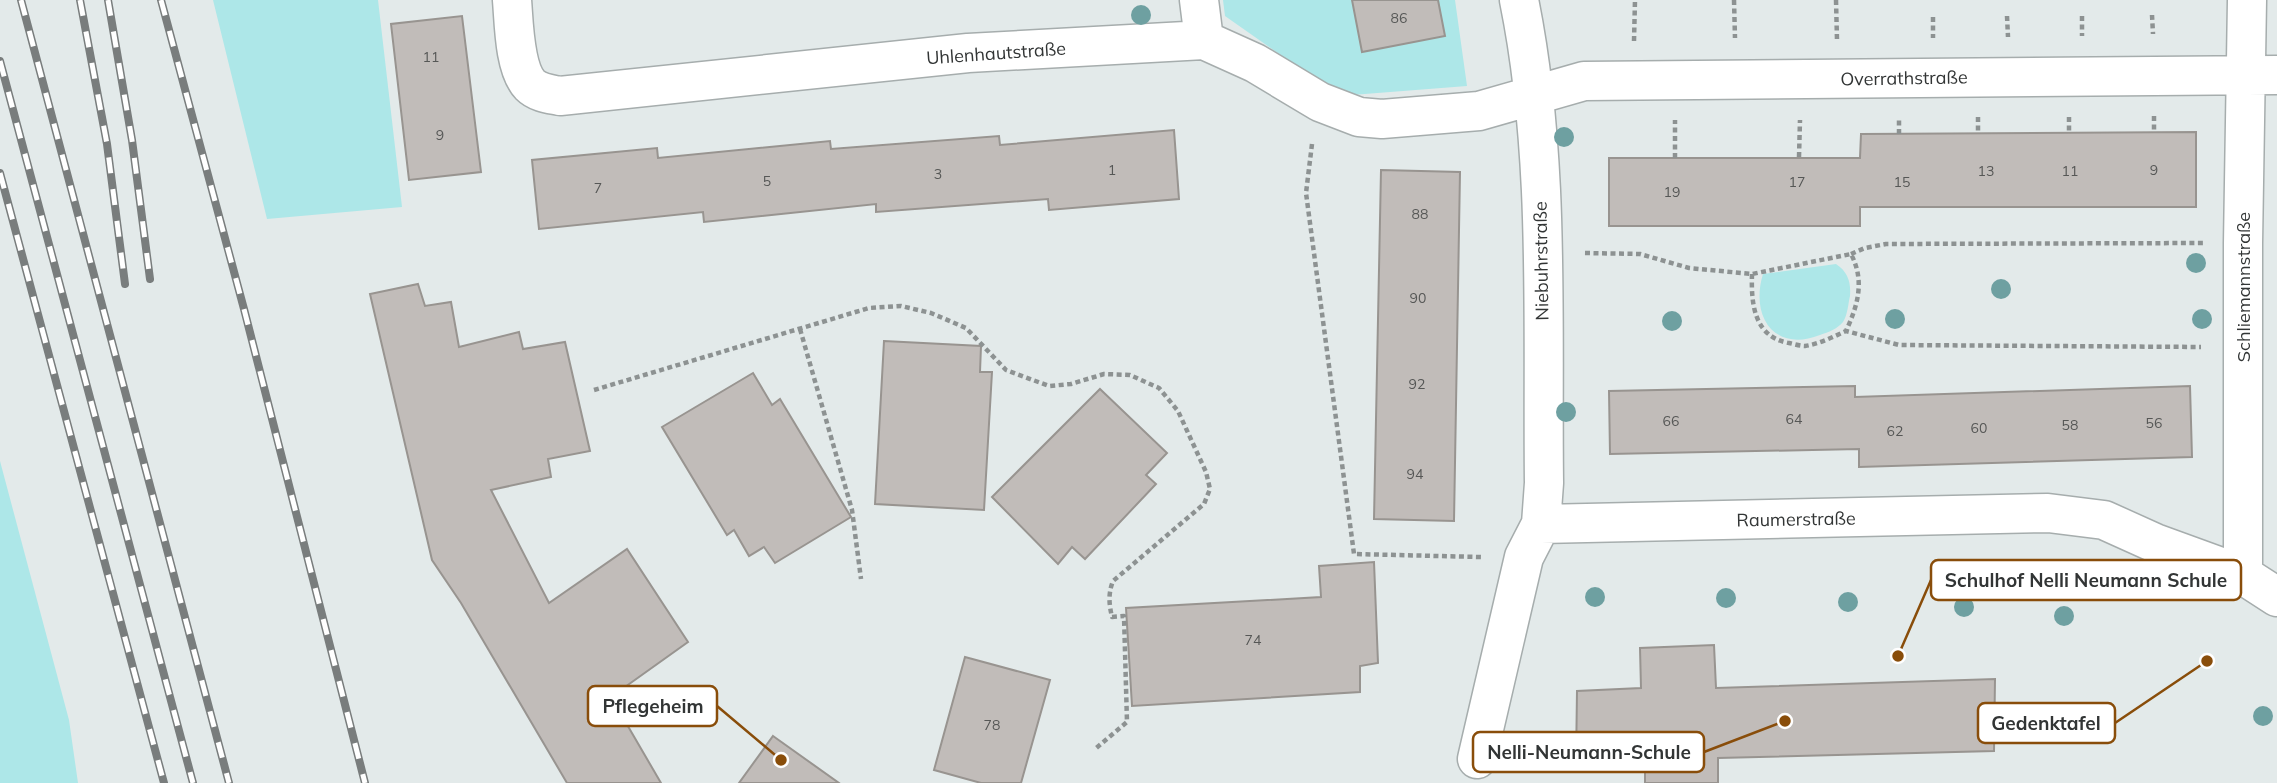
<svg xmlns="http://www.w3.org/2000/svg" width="2277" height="783" font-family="Mulish,sans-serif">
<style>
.green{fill:#ade7e8}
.building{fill:#c1bcb9;stroke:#989490;stroke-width:2}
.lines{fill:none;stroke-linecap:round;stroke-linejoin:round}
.minor-casing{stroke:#a6adad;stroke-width:41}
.path{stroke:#8d9292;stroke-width:4.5;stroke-dasharray:5 3.5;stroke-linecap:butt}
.minor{stroke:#fff;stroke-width:38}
.rail-casing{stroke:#797d7d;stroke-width:8}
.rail{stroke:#fff;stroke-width:5;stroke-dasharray:16;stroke-linecap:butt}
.tree{fill:#6ea0a1}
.labels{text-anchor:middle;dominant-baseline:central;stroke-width:5;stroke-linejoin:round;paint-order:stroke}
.number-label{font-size:14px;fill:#565756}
.street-label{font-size:18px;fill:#323535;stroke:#fff}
.leader{fill:none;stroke:#894d0a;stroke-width:2.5}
.callout-dot{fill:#894d0a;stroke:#fff;stroke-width:2.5}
.callout{fill:#fff;stroke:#894d0a;stroke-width:2.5}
.callout-label{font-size:19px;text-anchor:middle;font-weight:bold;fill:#323535}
</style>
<rect width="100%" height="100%" fill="#e3eaea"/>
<path class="green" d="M 213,0 L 378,0 L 402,207 L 267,219 Z
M 1223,0 L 1455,0 L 1467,86 L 1339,96 L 1225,16 Z
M 1836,264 C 1848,272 1851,282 1850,296 C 1848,304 1848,314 1843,322 C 1837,329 1829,332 1820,335 C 1774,353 1750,316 1763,274 Z
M 0,461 L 69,720 L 78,783 L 0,783 Z"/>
<path class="building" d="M 1352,0 L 1438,0 L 1445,36 L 1362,52 Z
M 462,16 L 481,172 L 409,180 L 391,24 Z
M 1174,130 L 1179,199 L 1049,210 L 1048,199 L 876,212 L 876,204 L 704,222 L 703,212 L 539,229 L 532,160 L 657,148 L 658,158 L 830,141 L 831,149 L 999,136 L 1000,145 Z
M 2196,132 L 2196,207 L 1860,207 L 1860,226 L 1609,226 L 1609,158 L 1860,158 L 1861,134 Z
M 1381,170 L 1460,172 L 1454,521 L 1374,519 Z
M 418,284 L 425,306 L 451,302 L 459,347 L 519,332 L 523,349 L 565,342 L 590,451 L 548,459 L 551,477 L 491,490 L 549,603 L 627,549 L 688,642 L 611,697 L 661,783 L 567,783 L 461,603 L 432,560 L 370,294 Z
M 884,341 L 981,346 L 980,372 L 992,372 L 984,510 L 875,504 Z
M 753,373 L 772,405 L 780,399 L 851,517 L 775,563 L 764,547 L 749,556 L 734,530 L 727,535 L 662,427 Z
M 1855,386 L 1855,397 L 2190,386 L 2192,457 L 1859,467 L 1859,449 L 1610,454 L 1609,391 Z
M 1100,389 L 1167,453 L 1146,475 L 1156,484 L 1085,559 L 1072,547 L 1058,564 L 992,497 Z
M 1374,562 L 1378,663 L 1360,666 L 1360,692 L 1132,706 L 1126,608 L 1321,597 L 1319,566 Z
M 1714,645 L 1716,688 L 1995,679 L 1994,751 L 1718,758 L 1718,783 L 1645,783 L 1645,762 L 1576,763 L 1577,691 L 1641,688 L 1640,648 Z
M 965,657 L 1050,680 L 1021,783 L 981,783 L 934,770 Z
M 773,736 L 839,783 L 739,783 Z"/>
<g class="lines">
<g class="minor-casing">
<path id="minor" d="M 512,0 C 514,23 514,68 530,85 C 538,93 550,94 560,96 L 968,53 L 1204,40 L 1255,63 L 1320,102 L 1359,117 L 1382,119 L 1479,111 L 1584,81 L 2277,75
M 1199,0 L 1204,40
M 1541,524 L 2048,513 L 2104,520 L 2155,543 L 2243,575 L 2277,597
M 2243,575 L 2243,243 L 2247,0
M 1477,759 L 1524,557 L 1541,524 L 1544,483 C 1542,324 1551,157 1519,0"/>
</g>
<path class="path" d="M 1734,0 L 1735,38
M 1836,0 L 1837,40
M 2152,15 L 2153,34
M 2007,16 L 2008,37
M 2082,16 L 2082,36
M 1933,17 L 1933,38
M 1634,41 L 1635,0
M 2154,116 L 2154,133
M 1978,117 L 1978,134
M 2069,117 L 2069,133
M 1899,134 L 1899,118
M 1312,144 L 1306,193 L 1354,554 L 1481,557
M 1799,157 L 1800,120
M 1675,158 L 1675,120
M 1585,253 L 1640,254 L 1689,268 L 1752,274 L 1851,254 C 1865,281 1858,305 1846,331 L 1899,345 L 2201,347
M 1851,254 L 1865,248 L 1886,244 L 2204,243
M 1752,274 C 1751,304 1754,337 1789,343 C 1794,344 1800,346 1805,346 C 1819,344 1833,337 1846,331
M 800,329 L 852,510 L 861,579
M 594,390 L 869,308 L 901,306 L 931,313 L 966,328 L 1006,370 L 1049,386 L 1071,384 L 1104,374 L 1130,375 L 1159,388 L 1178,411 L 1206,472 L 1210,489 L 1204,504 L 1113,581 C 1108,594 1109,604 1112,617 L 1124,616 L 1127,722 L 1095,749"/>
<use href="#minor" class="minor"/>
<g class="rail-casing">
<path id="rail" d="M 21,0 L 229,783
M 80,0 L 107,144 L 125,284
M 108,0 L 132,140 L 150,279
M 161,0 L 244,309 L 365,783
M 0,61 L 193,783
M 0,173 L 164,783"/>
</g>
<use href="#rail" class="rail"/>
</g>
<g class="tree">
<circle cx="1141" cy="15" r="10"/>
<circle cx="1564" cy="137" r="10"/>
<circle cx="2196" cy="263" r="10"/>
<circle cx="2001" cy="289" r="10"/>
<circle cx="1895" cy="319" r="10"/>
<circle cx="2202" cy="319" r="10"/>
<circle cx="1672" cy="321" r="10"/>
<circle cx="1566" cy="412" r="10"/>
<circle cx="1595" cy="597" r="10"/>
<circle cx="1726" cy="598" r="10"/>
<circle cx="1848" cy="602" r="10"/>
<circle cx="1964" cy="607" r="10"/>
<circle cx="2064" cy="616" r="10"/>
<circle cx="2263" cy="716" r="10"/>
</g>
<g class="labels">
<g class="number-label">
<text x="1399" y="18">86</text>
<text x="431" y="57">11</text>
<text x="440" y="135">9</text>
<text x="1112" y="170">1</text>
<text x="2154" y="170">9</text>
<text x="1986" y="171">13</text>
<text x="2070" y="171">11</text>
<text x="938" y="174">3</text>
<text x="767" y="181">5</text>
<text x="1797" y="182">17</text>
<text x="1902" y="182">15</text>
<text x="598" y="188">7</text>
<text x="1672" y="192">19</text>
<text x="1420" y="214">88</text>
<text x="1418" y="298">90</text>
<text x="1417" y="384">92</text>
<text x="1794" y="419">64</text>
<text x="1671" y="421">66</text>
<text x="2154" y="423">56</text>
<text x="2070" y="425">58</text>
<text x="1979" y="428">60</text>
<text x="1895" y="431">62</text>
<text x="1415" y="474">94</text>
<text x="1253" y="640">74</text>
<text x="992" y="725">78</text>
</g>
<g class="street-label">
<text transform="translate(996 53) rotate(-4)">Uhlenhautstraße</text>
<text transform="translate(1904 78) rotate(-1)">Overrathstraße</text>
<text transform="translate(1541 261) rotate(-91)">Niebuhrstraße</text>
<text transform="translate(2243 287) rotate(-90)">Schliemannstraße</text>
<text transform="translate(1796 519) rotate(-1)">Raumerstraße</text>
</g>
</g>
<path class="leader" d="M1898 656L1931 580M781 760L717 706M2207 661L2115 723M1785 721L1704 752"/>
<g class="callout-dot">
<circle cx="1898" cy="656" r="7"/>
<circle cx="781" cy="760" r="7"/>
<circle cx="2207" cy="661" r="7"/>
<circle cx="1785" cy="721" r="7"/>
</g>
<g class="callout">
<rect x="1931" y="560" width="310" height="40" rx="7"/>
<rect x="588" y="686" width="129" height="40" rx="7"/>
<rect x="1978" y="703" width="137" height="40" rx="7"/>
<rect x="1473" y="732" width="231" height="40" rx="7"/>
</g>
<g class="callout-label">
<text x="2086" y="587">Schulhof Nelli Neumann Schule</text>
<text x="653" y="713">Pflegeheim</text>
<text x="2046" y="730">Gedenktafel</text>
<text x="1589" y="759">Nelli-Neumann-Schule</text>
</g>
</svg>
